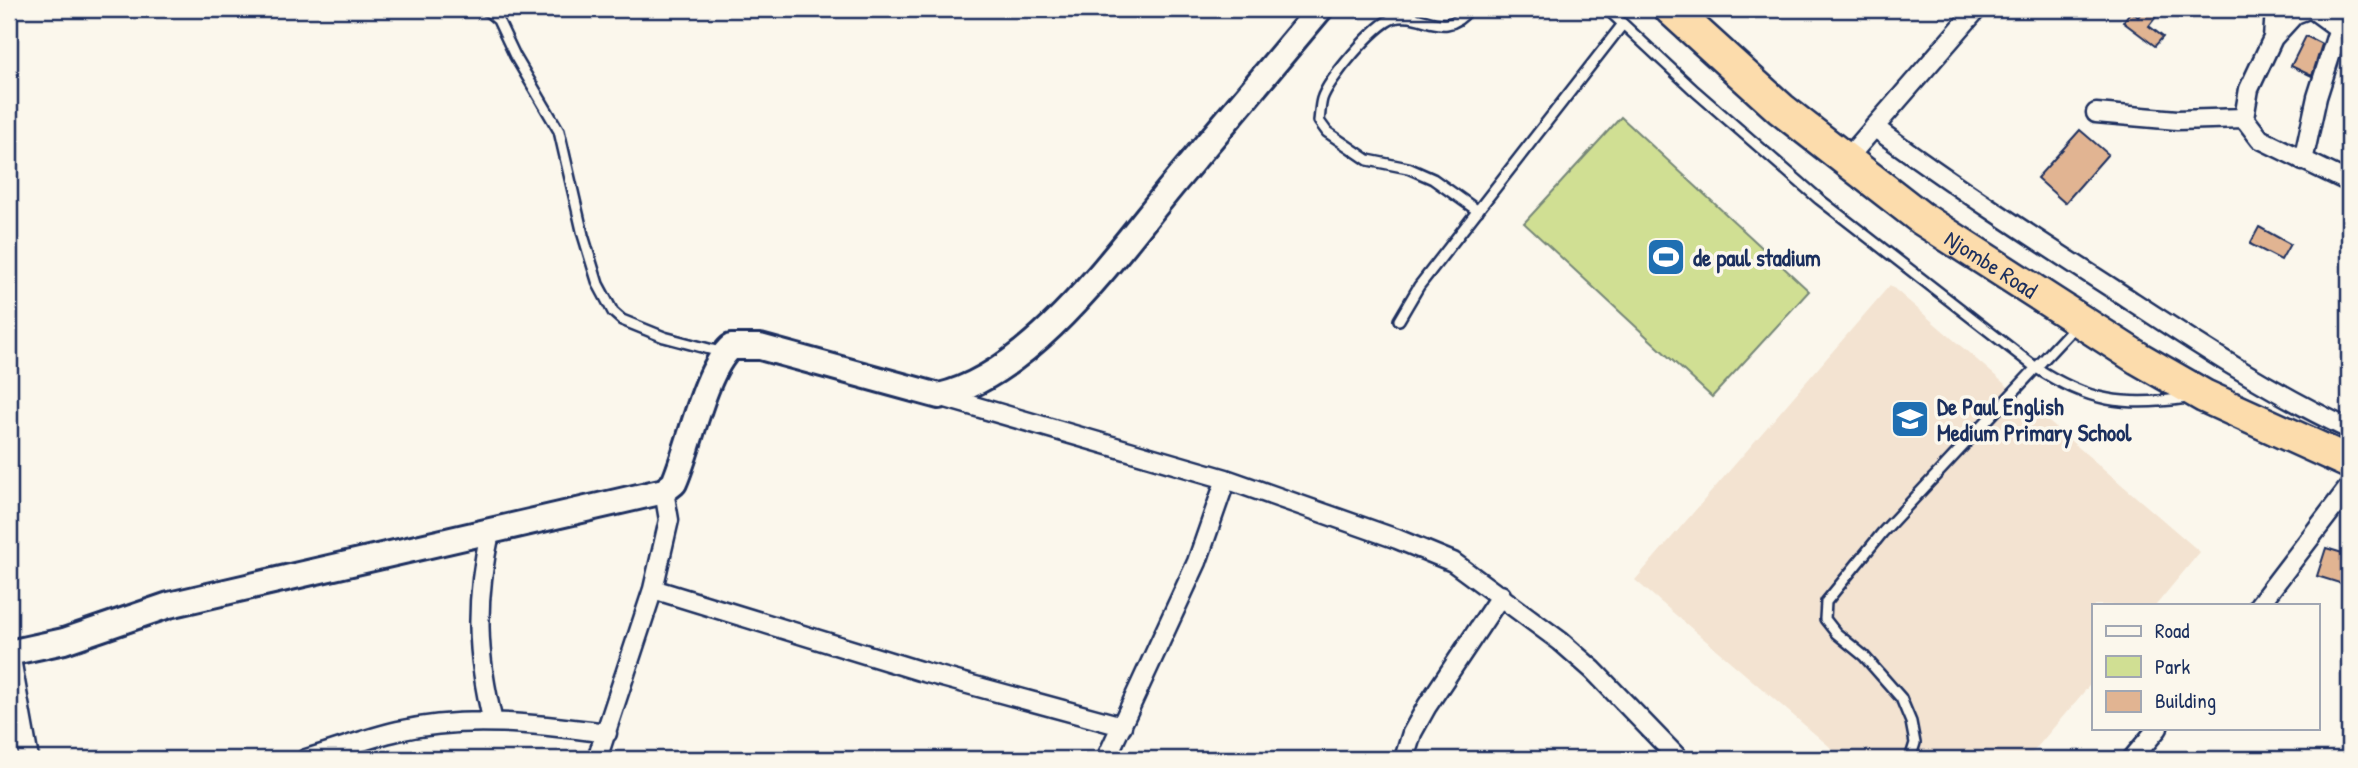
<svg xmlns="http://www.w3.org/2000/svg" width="2358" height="768" font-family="'Patrick Hand',sans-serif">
<rect width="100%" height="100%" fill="#fbf7ec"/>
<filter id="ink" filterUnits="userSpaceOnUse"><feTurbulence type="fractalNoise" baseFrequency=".0143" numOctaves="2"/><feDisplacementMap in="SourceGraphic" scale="14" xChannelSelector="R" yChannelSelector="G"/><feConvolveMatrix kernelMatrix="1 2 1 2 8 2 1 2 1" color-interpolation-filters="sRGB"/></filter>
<g filter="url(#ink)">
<path fill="#f3e3d1" d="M1890,285L2200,552L2156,605H2094V680L2027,759H1844L1635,580Z"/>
<path fill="#d0df93" stroke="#768778" stroke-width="2" d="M1621,117L1809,291L1712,397L1524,223Z"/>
<path fill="#e1b492" stroke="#1b2f5e" stroke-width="2" d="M2144,9H2162L2149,26L2163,37L2155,46L2123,22L2131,11L2138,17Z
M2306,36L2322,44L2312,76L2291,66Z
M2080,130L2108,154L2065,203L2037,178Z
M2259,227L2290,244L2281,260L2250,244Z
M2326,548L2349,555V586L2317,576Z"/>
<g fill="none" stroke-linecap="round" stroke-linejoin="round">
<g stroke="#1b2f5e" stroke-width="14">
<path id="lane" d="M485,9L498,20L515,56L559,131L583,235L598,284L613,312L622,320L664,337L724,353
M1469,9C1444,42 1423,10 1394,18C1375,24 1328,80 1322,99C1320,106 1320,114 1319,121L1327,132L1368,160L1408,168L1433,179L1478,211
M1607,9L1695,91L1819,199L2035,367C2088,402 2125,407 2187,398
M1399,320L1419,286L1623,24
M1910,759L1915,743L1911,722L1901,698L1864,656L1836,633L1825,619L1826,602L1882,533L2076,325"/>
</g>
<g stroke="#1b2f5e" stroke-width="23">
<path id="street" d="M2275,9L2273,38L2249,89L2244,118L2260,139L2349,182
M2312,9L2338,28
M2273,38L2295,14L2308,9
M2096,113L2177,120L2244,118
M1874,127C1954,186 2037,240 2121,294C2196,343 2268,391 2349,429
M1845,161L1977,9
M2303,161L2317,97L2345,9
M939,396L1226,479L1397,539L1453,562L1560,641L1593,670L1679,759
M490,532C475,601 476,653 493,722
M653,589L920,671L1122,726
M2259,605L2349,487
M10,653L29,759
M306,759C337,750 367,738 398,731C467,715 538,724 607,733
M597,759L653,589L669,520L664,491
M1106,759L1197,562L1226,479
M1404,759L1412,733L1427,706L1501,595
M2132,759L2158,728"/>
</g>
<g stroke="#1b2f5e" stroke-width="30">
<path id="secondary" d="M9,653L64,641L169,605L664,491L674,483C690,447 704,371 731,347H760L939,396C1033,374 1116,253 1176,181C1224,124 1272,66 1320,9"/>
</g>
<g stroke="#1b2f5e" stroke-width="37">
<g id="highway">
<path id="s1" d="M1671,9L1781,109L1921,218L2138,358L2204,396L2349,462"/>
</g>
</g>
<use href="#lane" stroke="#fbf7ec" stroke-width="9"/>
<use href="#street" stroke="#fbf7ec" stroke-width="18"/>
<use href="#secondary" stroke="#fbf7ec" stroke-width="24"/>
<use href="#highway" stroke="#fcdcac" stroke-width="32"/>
</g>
</g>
<defs>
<g id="stadium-square" transform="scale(2.0125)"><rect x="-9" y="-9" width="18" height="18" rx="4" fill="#1f6fb2" stroke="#fbf7ec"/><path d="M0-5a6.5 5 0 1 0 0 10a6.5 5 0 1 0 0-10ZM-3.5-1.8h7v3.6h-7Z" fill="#fff"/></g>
<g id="school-square" transform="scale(2.0125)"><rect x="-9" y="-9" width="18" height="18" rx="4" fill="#1f6fb2" stroke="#fbf7ec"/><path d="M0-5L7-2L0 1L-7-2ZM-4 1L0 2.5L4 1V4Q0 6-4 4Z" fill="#fff"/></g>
</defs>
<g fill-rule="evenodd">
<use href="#stadium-square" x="1666" y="257"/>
<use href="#school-square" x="1910" y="419"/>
</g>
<g text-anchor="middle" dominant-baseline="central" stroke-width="7" stroke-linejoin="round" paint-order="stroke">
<g font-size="23" font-weight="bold" fill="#1b2f5e" stroke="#fbf7ec" text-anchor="start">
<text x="1693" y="257">de paul stadium</text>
<text x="1937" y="406">De Paul English<tspan x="1937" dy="26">Medium Primary School</tspan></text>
</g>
<g font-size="23" fill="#1b2f5e" stroke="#fbf7ec">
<text stroke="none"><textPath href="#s1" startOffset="410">Njombe Road</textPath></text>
</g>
</g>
<rect width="2358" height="768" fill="none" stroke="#fbf7ec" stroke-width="35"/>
<rect x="18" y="18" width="2323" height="733" fill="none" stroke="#1b2f5e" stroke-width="2.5" filter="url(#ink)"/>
<rect x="2092" y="604" width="228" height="126" fill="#fbf7ec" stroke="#a1a7b3" stroke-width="2"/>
<rect x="2106" y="626" width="35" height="10" fill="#fbf7ec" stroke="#a1a7b3" stroke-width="2"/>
<text x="2155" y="638" font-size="21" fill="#1b2f5e">Road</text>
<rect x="2106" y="656" width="35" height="21" fill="#d0df93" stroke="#a1a7b3" stroke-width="2"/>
<text x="2155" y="674" font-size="21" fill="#1b2f5e">Park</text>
<rect x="2106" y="691" width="35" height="21" fill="#e1b492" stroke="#a1a7b3" stroke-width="2"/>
<text x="2155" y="708" font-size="21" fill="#1b2f5e">Building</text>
</svg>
